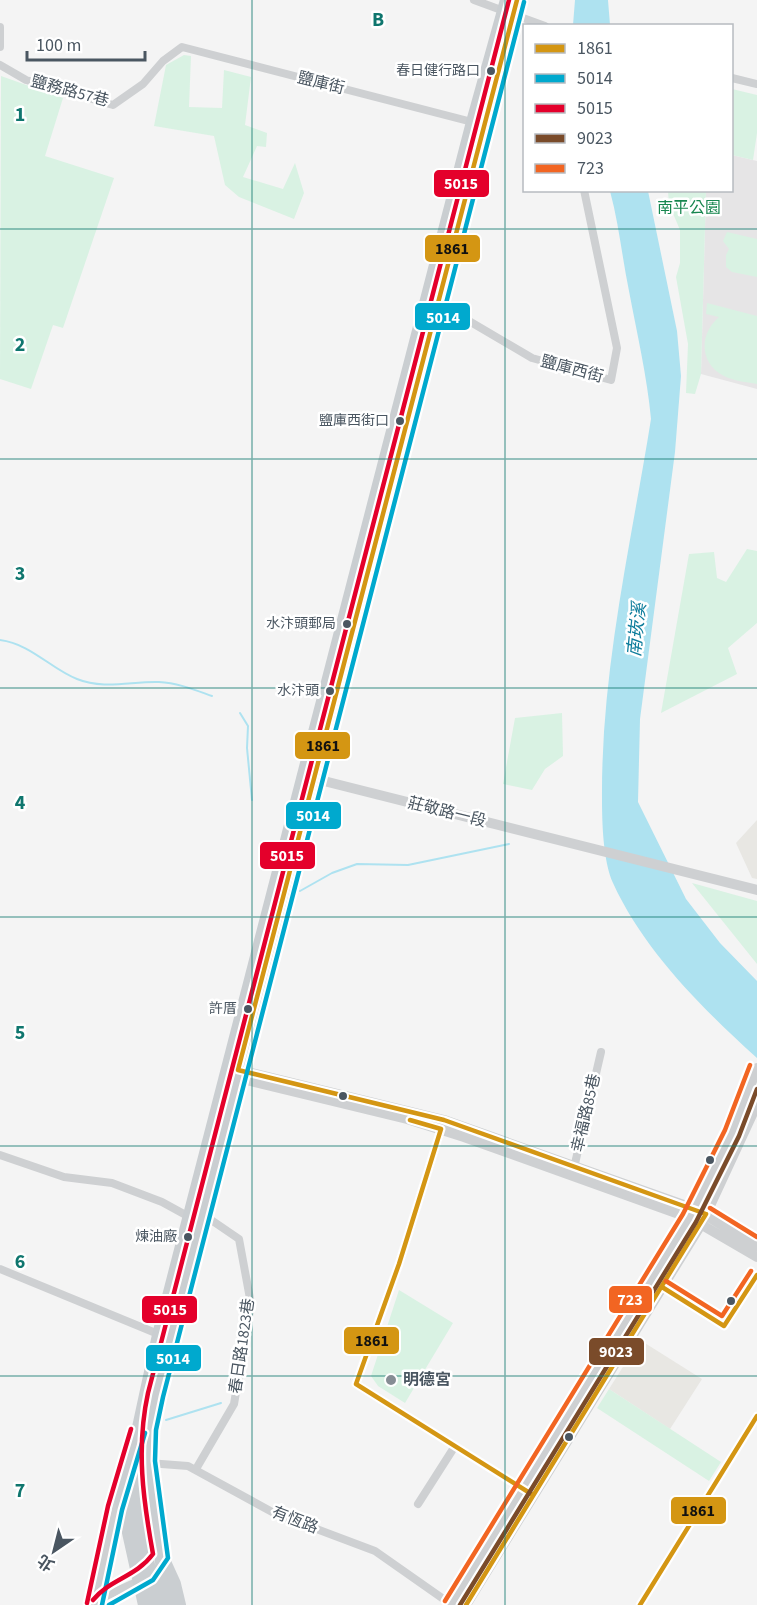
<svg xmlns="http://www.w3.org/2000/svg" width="757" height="1605" font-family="'Source Sans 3','Noto Sans TC',sans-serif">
<rect width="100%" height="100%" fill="#f4f4f4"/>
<path fill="#e8e7e3" d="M757,820V879L752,878L736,843Z
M640,1340L702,1379L670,1429L609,1389Z"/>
<path fill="#e6e5e6" d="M732,155L757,161V389L701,374L706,191L732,190Z"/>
<path fill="#d9f2e3" d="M184,55L191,56L189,107L222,108L224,70L251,77L245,125L267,133L266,147L257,146L243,177L283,189L295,163L304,193L294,219L239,197L225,185L214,136L154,126L166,65Z
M1,76L63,98L45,156L114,178L63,328L53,325L31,389L0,379Z
M732,89L757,95V133L753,160L732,155Z
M668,191H706L701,374L695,394L686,393L688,344L676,277L680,263V230L669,204Z
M727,232L757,239V277L732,272L726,267V255L729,249L723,241Z
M707,303L757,316V384C746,382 734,381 724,376C699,363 699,334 719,317L706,314Z
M747,549L757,551V623L728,648L737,674L661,713L689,554L714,552L717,578L726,582Z
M562,713L563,756L545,769L532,790L503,784L515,718Z
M692,883L757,901V964Z
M399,1290L453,1323L405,1403L378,1386L371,1376Z
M609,1389L721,1462L709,1481L597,1408Z"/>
<path fill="#aee2f0" d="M575,0H608L610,25H573Z
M610,191H648L677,331L681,376L675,452L640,719L638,802L686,899L720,943L757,981V1058C703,1009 644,951 613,883C603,861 602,822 602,798C601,670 631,544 651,419C647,376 637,334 629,291C622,257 619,224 610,191Z"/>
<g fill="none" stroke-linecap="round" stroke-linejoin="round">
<path stroke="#aee2f0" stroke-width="2" d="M0,640C31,644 51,669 77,679C104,690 132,681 159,682C178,683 195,690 212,696
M240,713L248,726L247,748L252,800
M300,891L332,873L357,864L408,865L509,844
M166,1420L221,1403"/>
<path stroke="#ced0d2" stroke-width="8" d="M474,0L545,26
M0,27V47
M0,65L26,80L113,105L143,84L163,61L182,47L476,123
M732,78L757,84
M435,301L532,358L611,380L617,348L584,190
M442,1126L399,1264L356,1384L533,1495
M0,1155L64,1177L112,1183L162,1202L193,1219
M573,1172L601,1052
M0,1269L163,1336
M148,1463L188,1466L274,1513L375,1551L452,1605
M196,1469L234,1404L251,1304L239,1239L198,1211
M418,1504L455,1446
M94,1605L119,1495
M99,1605L106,1596L141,1580
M640,1605L757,1416"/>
<path stroke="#ced0d2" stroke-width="10" d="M308,777L757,890
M231,1068L444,1120L695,1209L757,1246
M230,1076L407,1119L464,1137L690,1218L757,1257
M451,1605L690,1218L732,1133L757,1068
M466,1605L702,1223L757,1104"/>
<path stroke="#caced1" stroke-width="14" d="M136,1458V1504L156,1605
M164,1562L174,1584L179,1605
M145,1605L120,1492L138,1432L159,1335L473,122L507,0
M166,1605C162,1588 164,1571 161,1554C155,1511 147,1472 149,1428L199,1222L517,0"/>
<g stroke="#fff" stroke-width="9">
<path id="bus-1" d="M410,1120L441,1129L399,1264L356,1384L533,1495
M662,1287L724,1326L757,1275
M466,1605L706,1214L444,1120L238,1070L517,0
M640,1605L757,1416"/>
</g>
<g stroke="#fff" stroke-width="9">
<path id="bus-2" d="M102,1605L122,1510L145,1433
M109,1605L153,1580L168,1558L155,1461L156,1430L163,1397L524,2"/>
</g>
<g stroke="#fff" stroke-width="9">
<path id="bus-3" d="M93,1600C110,1579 136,1577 153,1554C143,1499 136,1448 148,1393L509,0
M87,1603L108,1506L131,1429"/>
</g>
<g stroke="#fff" stroke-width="9">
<path id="bus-4" d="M460,1605L696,1222L739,1136L757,1089"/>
</g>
<g stroke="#fff" stroke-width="9">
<path id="bus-5" d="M710,1208L757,1237
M666,1281L722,1316L751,1271
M445,1601L683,1214L725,1130L750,1065"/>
</g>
<use href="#bus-1" stroke="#d49613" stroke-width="4.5"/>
<use href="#bus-2" stroke="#00a9ce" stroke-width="4.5"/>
<use href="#bus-3" stroke="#e4002b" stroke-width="4.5"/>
<use href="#bus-4" stroke="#7a4b2a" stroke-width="4.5"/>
<use href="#bus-5" stroke="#f26522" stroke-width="4.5"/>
</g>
<path fill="none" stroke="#0f766e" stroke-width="1.5" stroke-opacity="0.55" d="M252,0V1605M505,0V1605M0,229H757M0,459H757M0,688H757M0,917H757M0,1146H757M0,1376H757"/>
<g fill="#4a5661" stroke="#fff" stroke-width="2">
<circle cx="491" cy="71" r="5"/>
<circle cx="400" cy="421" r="5"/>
<circle cx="347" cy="624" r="5"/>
<circle cx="330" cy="691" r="5"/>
<circle cx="248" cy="1009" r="5"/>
<circle cx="343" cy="1096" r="5"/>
<circle cx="710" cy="1160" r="5"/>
<circle cx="188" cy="1237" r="5"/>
<circle cx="731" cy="1301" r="5"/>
<circle cx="569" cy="1437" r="5"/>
</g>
<circle fill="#868d94" stroke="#fff" stroke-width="2" cx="391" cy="1380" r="6"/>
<g text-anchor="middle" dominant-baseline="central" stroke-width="5" stroke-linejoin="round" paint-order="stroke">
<g font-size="14" fill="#4a5661" stroke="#fff" text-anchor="end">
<text x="480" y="71">春日健行路口</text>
<text x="389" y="421">鹽庫西街口</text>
<text x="336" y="624">水汴頭郵局</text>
<text x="319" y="691">水汴頭</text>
<text x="237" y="1009">許厝</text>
<text x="177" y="1237">煉油廠</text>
</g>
<g font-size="16" fill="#4a5661" stroke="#fff">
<text transform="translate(321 83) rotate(14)">鹽庫街</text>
<text transform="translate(70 91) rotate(15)">鹽務路57巷</text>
<text transform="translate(572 369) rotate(15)">鹽庫西街</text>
<text transform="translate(447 812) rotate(14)">莊敬路一段</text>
<text transform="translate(586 1113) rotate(-77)">幸福路85巷</text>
<text transform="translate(242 1346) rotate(-82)">春日路1823巷</text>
<text transform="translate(295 1520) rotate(21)">有恆路</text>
</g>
<g font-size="16" fill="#17864f" stroke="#fff">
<text x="689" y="208">南平公園</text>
</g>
<g font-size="16" font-weight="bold" fill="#4a5661" stroke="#fff" text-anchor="start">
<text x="403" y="1380">明德宮</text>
</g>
<g font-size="18" font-style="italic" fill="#0c7c9b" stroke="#fff">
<text transform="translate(637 630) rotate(-84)">南崁溪</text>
</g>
</g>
<g font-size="20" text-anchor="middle" font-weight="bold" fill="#0f766e" stroke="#fff" stroke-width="5" stroke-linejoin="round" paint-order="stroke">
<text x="378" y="26">B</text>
<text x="20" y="121">1</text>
<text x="20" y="351">2</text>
<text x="20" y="580">3</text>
<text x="20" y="809">4</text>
<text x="20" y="1039">5</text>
<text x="20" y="1268">6</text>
<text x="20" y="1497">7</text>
</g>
<g stroke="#fff" stroke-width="2">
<rect x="433" y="169" width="57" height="29" rx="6" fill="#e4002b"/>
<rect x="424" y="234" width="57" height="29" rx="6" fill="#d49613"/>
<rect x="414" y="302" width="57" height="29" rx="6" fill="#00a9ce"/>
<rect x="294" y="731" width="57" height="29" rx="6" fill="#d49613"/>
<rect x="285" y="801" width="57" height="29" rx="6" fill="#00a9ce"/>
<rect x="259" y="841" width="57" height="29" rx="6" fill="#e4002b"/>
<rect x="608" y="1285" width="45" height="29" rx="6" fill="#f26522"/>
<rect x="141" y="1295" width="57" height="29" rx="6" fill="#e4002b"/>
<rect x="343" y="1326" width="57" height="29" rx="6" fill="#d49613"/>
<rect x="588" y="1337" width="57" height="29" rx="6" fill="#7a4b2a"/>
<rect x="145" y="1344" width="57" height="28" rx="6" fill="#00a9ce"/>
<rect x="670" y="1496" width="57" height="29" rx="6" fill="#d49613"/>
</g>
<g font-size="16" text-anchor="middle" font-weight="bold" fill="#fff">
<text x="461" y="189">5015</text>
<text x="443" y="323">5014</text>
<text x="313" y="821">5014</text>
<text x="287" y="861">5015</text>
<text x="630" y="1305">723</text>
<text x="170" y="1315">5015</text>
<text x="616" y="1357">9023</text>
<text x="173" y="1364">5014</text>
</g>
<g font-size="16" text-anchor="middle" font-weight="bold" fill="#111">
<text x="452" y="254">1861</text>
<text x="323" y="751">1861</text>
<text x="372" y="1346">1861</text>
<text x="698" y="1516">1861</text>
</g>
<rect x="523" y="24" width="210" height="168" fill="#ffffff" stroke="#b7bbc0" stroke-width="1.5"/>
<rect x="535" y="44" width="30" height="9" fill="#d49613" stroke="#b7bbc0" stroke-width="1.5"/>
<text x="577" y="54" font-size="18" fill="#4a5661">1861</text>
<rect x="535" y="74" width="30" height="9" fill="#00a9ce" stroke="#b7bbc0" stroke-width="1.5"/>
<text x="577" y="84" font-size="18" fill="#4a5661">5014</text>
<rect x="535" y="104" width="30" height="9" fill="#e4002b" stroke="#b7bbc0" stroke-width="1.5"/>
<text x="577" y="114" font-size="18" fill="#4a5661">5015</text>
<rect x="535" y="134" width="30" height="9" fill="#7a4b2a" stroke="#b7bbc0" stroke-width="1.5"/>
<text x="577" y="144" font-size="18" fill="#4a5661">9023</text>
<rect x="535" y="164" width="30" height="9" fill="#f26522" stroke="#b7bbc0" stroke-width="1.5"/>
<text x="577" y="174" font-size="18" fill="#4a5661">723</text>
<g transform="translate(54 1551) rotate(215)" stroke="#ffffff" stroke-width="4.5" paint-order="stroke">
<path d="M0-4.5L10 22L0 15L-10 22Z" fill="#4a5661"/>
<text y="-9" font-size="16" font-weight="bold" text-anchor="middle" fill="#4a5661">北</text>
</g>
<path d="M27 51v9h118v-9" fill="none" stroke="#4a5661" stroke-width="3"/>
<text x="36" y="51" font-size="18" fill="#4a5661" stroke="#ffffff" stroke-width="4.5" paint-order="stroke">100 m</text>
</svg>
